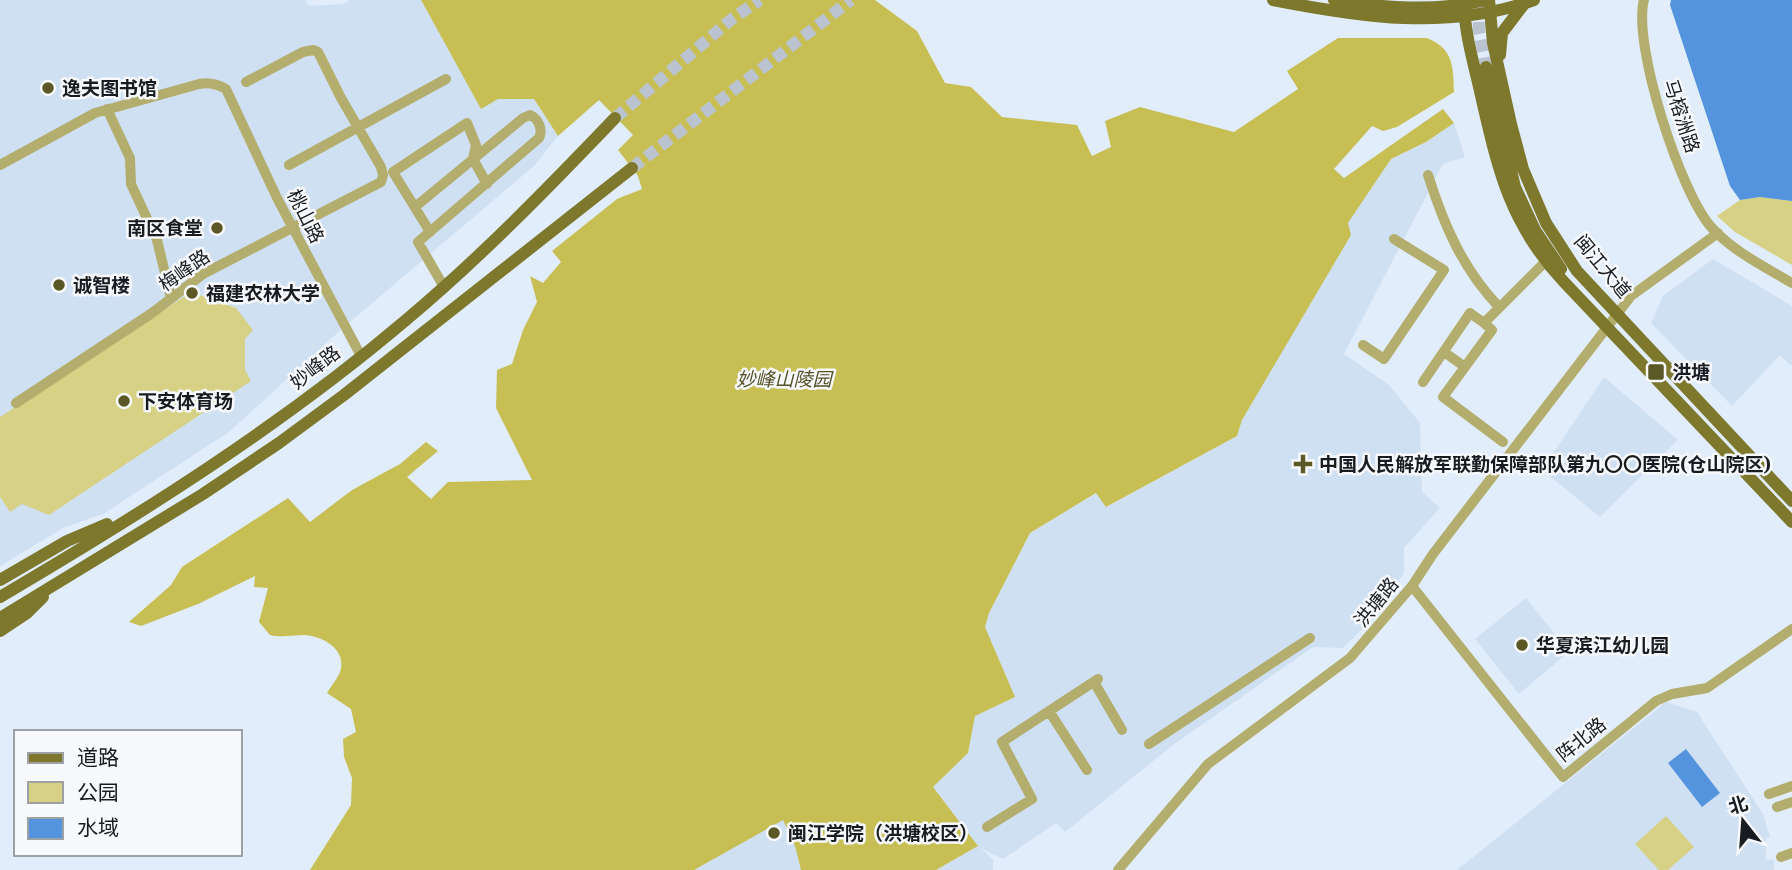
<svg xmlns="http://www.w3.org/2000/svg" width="1792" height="870" font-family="'Noto Serif','Noto Sans SC',serif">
<rect width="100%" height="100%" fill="#e2edfb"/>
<path fill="#d0e0f3" d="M0,0H305L309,6L343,4L350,0H421L481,108L498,99H534L558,136L534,166L345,326L229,432L103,514L63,528L0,566Z
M1454,123L1465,157L1443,164L1344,354L1389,385L1420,423L1422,492L1440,508L1404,548V573L1375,616L1343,648L1313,647L1173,745L1065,832L1056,823L1003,859L981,848L993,860V870H936L978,846L933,787L968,753L975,716L1015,697L985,627L989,613L1030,533L1097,493L1107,507L1237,436L1242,420L1348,223L1391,159L1426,142Z
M1713,259L1792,306V364L1790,365L1780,355L1732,406L1651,323L1663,296Z
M1604,377L1678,440L1600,517L1542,470Z
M1526,598L1569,652L1519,694L1475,639Z
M1666,702L1697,712L1763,814L1770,837L1766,838V859L1774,860V870H1457Z
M783,819L795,846L801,870H694Z"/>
<path fill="#d6d185" d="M1760,197L1792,201V265L1735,232L1717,216L1740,200Z
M191,292L236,308L253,330L245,339V370L251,381L49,515L22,504L10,512L0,497V417Z
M1666,816L1694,847L1668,870H1659L1635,844Z"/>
<path fill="#c7bf54" d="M421,0H875L917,31L945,83L971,87L1002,117L1077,125L1092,156L1111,147L1105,121L1140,107L1234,132L1298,89L1287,71L1338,38H1427C1454,49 1453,67 1454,92L1397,127L1383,131L1372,126L1334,169L1344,178L1443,109L1454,123L1426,142L1391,159L1348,223L1351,235L1242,420L1237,436L1106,507L1096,493L1030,533L989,613L985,627L1015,697L975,716L968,753L933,787L978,846L936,870H801L795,846L783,820L694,870H310L351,805L352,778L344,757L343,739L356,732L351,709L327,693C331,686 339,677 341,669C345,648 322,636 304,635C291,635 284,638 270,635L259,622L268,588L254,587L255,576L198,604L141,626L129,622L171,585L182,567L288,498L310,522L352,490L400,464L426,442L438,451L407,477L431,499L448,482L532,480L496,408L497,370L512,364L523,330L537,302L530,276L543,283L561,262L552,251L617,199L642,189L638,176L618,150L633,135L599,100L558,136L534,99H498L481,109Z"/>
<path fill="#5493dd" d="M1671,0H1792V201L1760,197L1740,200L1730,186L1670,5Z
M1686,749L1720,793L1702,807L1668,763Z"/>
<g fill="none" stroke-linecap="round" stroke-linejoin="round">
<path stroke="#bac3cf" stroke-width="12" stroke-dasharray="12 6" stroke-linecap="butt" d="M1478,4L1479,30L1486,67
M615,118L733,18L760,0
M632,168L851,0"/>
<path stroke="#b3ae6e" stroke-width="10" d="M1644,0C1632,44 1681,195 1712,228C1734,252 1765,267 1792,283
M107,109L130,158L131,184L157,240L171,298
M0,165L95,113L199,84C209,82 217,84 226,89L278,200L361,356
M289,165L446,79
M1428,175C1444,225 1462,268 1499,307
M415,207L523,118L530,115C539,119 543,130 539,138L418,242L444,287
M430,232L393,172L467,123L476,145L473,159L487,184
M1363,345L1384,359L1444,270L1394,239
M1444,352L1465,367
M1423,382L1470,313L1484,323
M16,403L152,313L203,274L381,182L383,175L381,167L341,98L318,52L313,50L303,52L246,82
M1503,442L1443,397L1492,330L1484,323L1545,262
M1412,586L1563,777L1656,701L1672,694L1707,688L1792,629
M1094,682L1122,730
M1049,711L1087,770
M1149,744L1310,638
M1769,794L1792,786
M1777,807L1792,802
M987,827L1032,799L1002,742L1098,679
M1781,857L1792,853
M1118,870L1208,764L1350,658L1412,586L1433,554L1631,296L1718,233"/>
<path stroke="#7d782c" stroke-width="12" d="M1273,0C1360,17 1448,31 1534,0
M1464,0C1464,34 1475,67 1482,100C1499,174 1511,225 1564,282L1792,522
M1489,0L1493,43L1511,124L1523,169L1546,223L1577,271L1792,501
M1500,55L1502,33L1524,4
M1486,67L1515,187L1535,230L1561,269
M0,580L67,541L107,524
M0,597C141,514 281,426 406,320C480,258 548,188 615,118
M0,618L203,494L279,443L344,395L632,168
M0,631L27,613L43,597"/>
<path stroke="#7d782c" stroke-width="12" d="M1334,0C1384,8 1436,12 1486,0"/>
</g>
<g fill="#5c5825" stroke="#f7f9fc" stroke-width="2.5">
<circle cx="48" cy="88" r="7"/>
<circle cx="217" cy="228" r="7"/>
<circle cx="59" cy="285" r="7"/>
<circle cx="192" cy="293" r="7"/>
<rect x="1647" y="363" width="18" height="18" rx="3.5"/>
<circle cx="124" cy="401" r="7"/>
<path d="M1299.5 453.5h7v7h7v7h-7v7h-7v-7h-7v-7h7z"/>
<circle cx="1522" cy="645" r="7"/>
<circle cx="774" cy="833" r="7"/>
</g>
<g text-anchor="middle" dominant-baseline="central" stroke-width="5" stroke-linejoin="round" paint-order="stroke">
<g font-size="19" font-weight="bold" fill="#181c20" stroke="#f7f9fc" text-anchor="start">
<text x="62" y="88">逸夫图书馆</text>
<text x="203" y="228" text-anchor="end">南区食堂</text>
<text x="73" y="285">诚智楼</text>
<text x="206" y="293">福建农林大学</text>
<text x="1672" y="372">洪塘</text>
<text x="138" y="401">下安体育场</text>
<text x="1319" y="464">中国人民解放军联勤保障部队第九〇〇医院(仓山院区)</text>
<text x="1536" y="645">华夏滨江幼儿园</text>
<text x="788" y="833">闽江学院（洪塘校区）</text>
</g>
<g font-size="19" fill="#181c20" stroke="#f7f9fc">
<text transform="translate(1682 116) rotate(72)">马榕洲路</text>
<text transform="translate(306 216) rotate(63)">桃山路</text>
<text transform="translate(1603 266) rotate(50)">闽江大道</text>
<text transform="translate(184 270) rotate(-35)">梅峰路</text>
<text transform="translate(315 367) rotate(-38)">妙峰路</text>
<text transform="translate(1376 602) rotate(-51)">洪塘路</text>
<text transform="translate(1581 739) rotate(-39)">阵北路</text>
</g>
<g font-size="19" font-style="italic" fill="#545125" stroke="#f7f9fc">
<text x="784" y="379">妙峰山陵园</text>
</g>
</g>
<rect x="14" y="730" width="228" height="126" fill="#f7f9fc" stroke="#9ea1a4" stroke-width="2"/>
<rect x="28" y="753" width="35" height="10" fill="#7d782c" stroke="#9ea1a4" stroke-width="2"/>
<text x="77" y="765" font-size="21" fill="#181c20">道路</text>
<rect x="28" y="782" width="35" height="21" fill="#d6d185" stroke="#9ea1a4" stroke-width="2"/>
<text x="77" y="800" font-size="21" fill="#181c20">公园</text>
<rect x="28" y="818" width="35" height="21" fill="#5493dd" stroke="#9ea1a4" stroke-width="2"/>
<text x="77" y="835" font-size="21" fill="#181c20">水域</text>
<g transform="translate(1743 821) rotate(343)" stroke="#f7f9fc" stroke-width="5" paint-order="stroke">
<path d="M0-5L12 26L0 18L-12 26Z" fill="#181c20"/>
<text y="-10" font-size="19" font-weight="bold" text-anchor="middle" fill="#181c20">北</text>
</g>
</svg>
